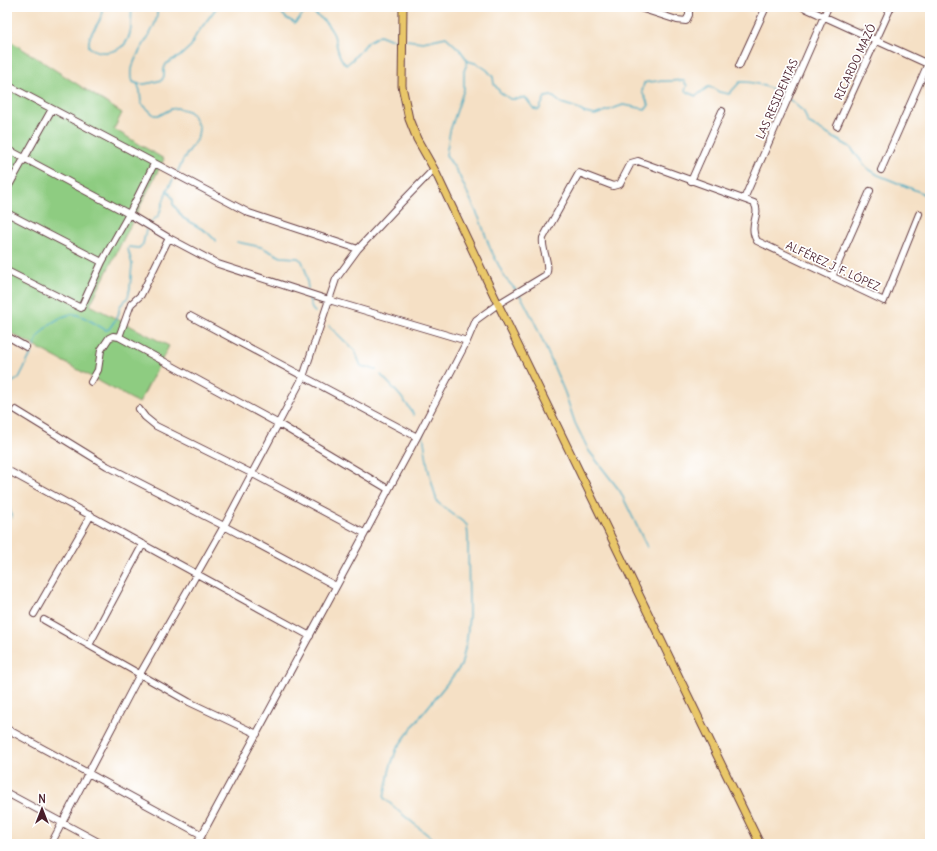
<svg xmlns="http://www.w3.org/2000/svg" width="937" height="851" font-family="Delius,sans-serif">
<rect width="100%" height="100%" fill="#fff"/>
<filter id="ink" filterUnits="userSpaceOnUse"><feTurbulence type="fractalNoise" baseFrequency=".025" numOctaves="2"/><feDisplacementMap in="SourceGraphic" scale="8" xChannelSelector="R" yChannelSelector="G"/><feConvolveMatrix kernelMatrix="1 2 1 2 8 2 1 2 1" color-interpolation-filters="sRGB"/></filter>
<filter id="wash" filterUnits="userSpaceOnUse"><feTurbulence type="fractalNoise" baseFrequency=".012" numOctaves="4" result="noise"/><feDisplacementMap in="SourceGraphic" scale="16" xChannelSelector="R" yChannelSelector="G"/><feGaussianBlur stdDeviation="0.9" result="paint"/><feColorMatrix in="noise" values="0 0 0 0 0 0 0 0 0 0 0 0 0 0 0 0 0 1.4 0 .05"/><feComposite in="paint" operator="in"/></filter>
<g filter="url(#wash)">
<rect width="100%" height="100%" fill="#f5e0c5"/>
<path fill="#8ecc81" stroke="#6c7656" d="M7,39L122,113L114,129L164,159L90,305L169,346L139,403L7,331Z"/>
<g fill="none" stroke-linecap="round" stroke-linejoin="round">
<path stroke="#40a8c0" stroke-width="1.5" d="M99,7L102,10C102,26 87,30 89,47C104,57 126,52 130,33C132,25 131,15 132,7
M157,7C161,34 124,57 133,82C142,87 152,82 162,80L164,76V69L166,64L172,60L179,57L191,46L196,35L217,7
M281,7L280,11L286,18L295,23L307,10C318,14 327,22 333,33C338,44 336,55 346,65L352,60L368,42L380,35L390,39L400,40
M406,40L423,42L446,37L460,50L468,61L478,64L487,70L493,77L494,84L500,92L510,99H518L525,97L534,109L539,110L545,97L552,96L561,103L574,107L585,113L595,115L623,105L646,109L649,105L642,92L644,83C652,80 658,82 667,81C674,81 677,80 684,81L687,86L685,90L691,94L696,96L708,87L713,88L719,92L729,94L740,82C757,81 772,88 786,97
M468,61L464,71V89L450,131L446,155L458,173L480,220L490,248L505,278L516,290
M138,85L140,91L141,103L154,115H160L171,109L177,108L188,111L193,115L199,128L198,137L183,160L177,173
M789,99L804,112L808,123L850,147L867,168L878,175L920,192L930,198
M167,190L173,199V204L183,218L207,232L216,241
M150,223L159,215L167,190L173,180
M237,242L261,247L281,257L298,258L302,261L306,272L308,289
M518,293L523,300L535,323L565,393L575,423L589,451L620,491L647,547
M309,298L312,309L315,312
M329,326L355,351L361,366L376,370
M34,347C36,342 37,337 41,333C48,324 67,311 78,315C88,318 96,325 106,330L109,329L118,316L120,306L128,297L130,288L132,264L128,249L129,247L139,248L143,244L146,230
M381,375C394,388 405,400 414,415
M7,386L19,378L31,354
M423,434L428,468L437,502L467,525L468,538L469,615L467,639L461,666L420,717L397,748L390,768L384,798L402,814L439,844
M7,498L12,518"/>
</g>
</g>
<g filter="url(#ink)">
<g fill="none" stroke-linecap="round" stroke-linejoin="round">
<g stroke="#643c42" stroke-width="8">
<path id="minor" d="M803,7L930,65
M640,8L677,20L686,21L689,15V7
M739,66L766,7
M7,85L249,213L358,249
M837,126L891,7
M7,149L129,214L169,238L218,264L329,300L467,341
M881,170L930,59
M691,181L722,111
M7,189L52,109
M744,199L828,7
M7,213L102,262
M7,271L81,308L102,262L129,214L154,164
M832,277L870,191
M190,316L417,437
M7,336L26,347
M119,337L131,304L141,295L169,238
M91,382L98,370L101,350L109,338L113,336L119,337L279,424L388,489
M139,409L145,417L156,426L251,473L364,533
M16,410L107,466L224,526L336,586
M7,470L310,636
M34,614L91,515
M44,620L189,702L257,734
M89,645L143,544
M7,729L202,835
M7,793L102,844
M51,844L140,674L224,526L303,377L336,279L358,249L401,203L434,169
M197,844L417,437L467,341L476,320L498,304L546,275C551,264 541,250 543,238L579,173L613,186L620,184L631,163L638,161L754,203C762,215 747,224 757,241L884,301L919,214"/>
</g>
<g stroke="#643c42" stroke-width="9">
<path id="major" d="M403,7L402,86L409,119L417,139L434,169L498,304L760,844"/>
</g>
<use href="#minor" stroke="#fff" stroke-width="6"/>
<use href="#major" stroke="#e9c769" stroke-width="7"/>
</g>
</g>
<g text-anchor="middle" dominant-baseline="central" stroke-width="3.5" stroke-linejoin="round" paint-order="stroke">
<g font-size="11" fill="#4a1f2b" stroke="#fff">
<text transform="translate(855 62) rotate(-65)">RICARDO MAZÓ</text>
<text transform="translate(777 99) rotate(-66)">LAS RESIDENTAS</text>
<text transform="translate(833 266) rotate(25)">ALFÉREZ J. F. LÓPEZ</text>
</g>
</g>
<rect width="937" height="851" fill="none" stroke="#fff" stroke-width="24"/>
<g transform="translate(42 809)" stroke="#ffffff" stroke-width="3" paint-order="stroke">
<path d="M0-3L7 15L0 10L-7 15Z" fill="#4a1f2b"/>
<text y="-6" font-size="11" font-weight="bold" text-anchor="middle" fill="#4a1f2b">N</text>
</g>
</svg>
